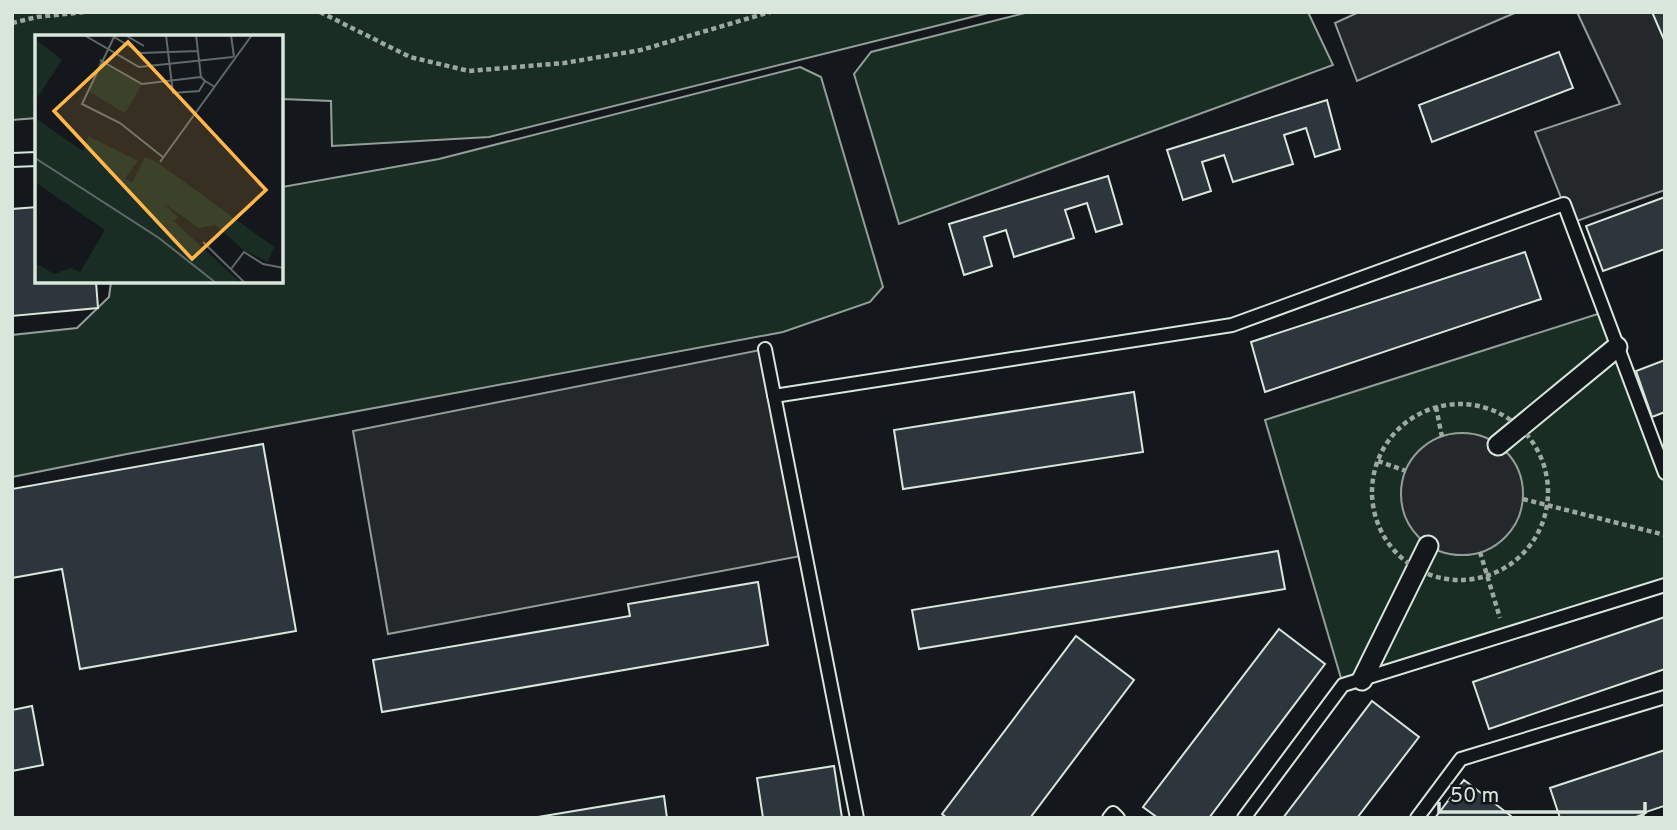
<svg xmlns="http://www.w3.org/2000/svg" width="1677" height="830" font-family="Overpass,sans-serif">
<rect width="100%" height="100%" fill="#14181c"/>
<path fill="#1a2d24" stroke="#939e99" stroke-width="2" d="M12,12H992L489,137L332,146L331,101L282,99V37H37V118L12,120Z
M1029,12H1308L1333,65L899,224L854,74L871,52Z
M800,67L821,77L883,287L870,302L783,332L127,454L12,477V335L77,328L109,297L111,282H282V187L439,159Z
M1604,312L1665,473V585L1343,685L1265,420Z"/>
<path fill="#24282b" stroke="#939e99" stroke-width="2" d="M1359,12H1517L1357,81L1335,23Z
M1577,12H1665V190L1571,223L1535,132L1620,104Z
M765,349L806,555L388,634L353,431Z
M1401 494a61 61 0 1 1 122 0a61 61 0 1 1-122 0Z"/>
<path fill="#2c363c" stroke="#d8e6dc" stroke-width="2" d="M1652,12H1665V42Z
M1559,52L1573,88L1432,142L1419,105Z
M1327,100L1340,149L1315,157L1306,128L1284,135L1293,164L1233,182L1224,155L1202,162L1211,191L1183,200L1167,150Z
M1108,176L1122,224L1096,232L1087,203L1065,210L1074,238L1014,257L1006,230L984,237L992,266L964,275L949,224Z
M1665,197V249L1603,271L1586,226Z
M37,207V282H96L98,308L12,316V209Z
M1525,252L1541,299L1265,392L1251,342Z
M1665,360V412L1652,417L1636,371Z
M1134,392L1143,452L903,489L894,430Z
M263,444L296,631L80,669L62,569L12,578V489Z
M1278,551L1285,589L919,649L912,610Z
M758,582L768,645L382,712L373,660L630,616L628,604Z
M1665,617V669L1489,729L1473,682Z
M1279,629L1325,664L1209,818H1158L1143,807Z
M1076,636L1134,680L1030,818H947L942,814Z
M1372,701L1419,737L1357,818H1283Z
M32,706L43,765L12,771V710Z
M1665,750V807L1633,818H1560L1550,788Z
M834,766L842,818H763L757,778Z
M1464,780L1511,816L1509,818H1435Z
M664,796L667,818H532Z"/>
<g fill="none" stroke-linecap="round" stroke-linejoin="round">
<g stroke="#d8e6dc" stroke-width="16">
<path id="service" d="M12,160L37,159
M765,349L857,818
M774,396L1232,325L1564,204L1665,473
M1109,818L1113,813L1118,818
M1244,818L1343,685L1665,585
M1417,818L1461,759L1665,697
M1650,818L1665,813"/>
</g>
<g stroke="#d8e6dc" stroke-width="23">
<path id="pedestrian" d="M1498,445L1617,347
M1362,680L1428,546"/>
</g>
<path stroke="#9da8a2" stroke-width="4.5" stroke-dasharray="5 3.5" stroke-linecap="butt" d="M320,12L410,57L469,71L564,63L641,50L770,12
M12,23L37,17L84,12
M1372 492a88 88 0 1 1 176 0a88 88 0 1 1-176 0Z
M1436,407L1442,437
M1378,461L1406,471
M1523,499L1665,535
M1480,552L1500,618"/>
<use href="#service" stroke="#14181c" stroke-width="12"/>
<use href="#pedestrian" stroke="#14181c" stroke-width="19"/>
</g>
<g transform="translate(35 35)">
<rect width="248" height="248" fill="#14181c"/>
<path d="M0,4L27,25L0,66ZM65,25L107,49L90,78L53,56ZM0,83L48,116L53,101L103,126L90,143L67,128L97,148L110,122L122,127L239,212L233,227L209,215L180,190L164,193L127,167L143,182L139,186L144,191L206,248H0V228L19,239L36,233L45,237L70,195L0,147Z" fill="#1a2d24"/>
<path fill="none" stroke="#626a69" stroke-width="2" d="M49,0L104,32L198,22M80,0L47,69L85,88L129,123M90,0L109,11M131,0L138,58L164,56L170,46L180,52M161,0L166,42L170,46M196,0L199,22M79,2L106,18L163,16M65,25L107,49L166,42M0,123L124,203L181,248M125,127L217,0M168,207L210,248M196,234L209,217L228,229L249,233"/>
<path fill="#ffb74d" fill-opacity="0.15" stroke="#ffb74d" stroke-width="3.5" d="M93,7L231,155L157,224L19,76Z"/>
<rect width="248" height="248" fill="none" stroke="#d8e6dc" stroke-width="3.5"/>
</g>
<rect width="1677" height="830" fill="none" stroke="#d8e6dc" stroke-width="28"/>
<path d="M1439 802v10h206v-10" fill="none" stroke="#d8e6dc" stroke-width="3.5"/>
<text x="1450" y="802" font-size="21" fill="#d8e6dc" stroke="#14181c" stroke-width="5" paint-order="stroke">50 m</text>
</svg>
